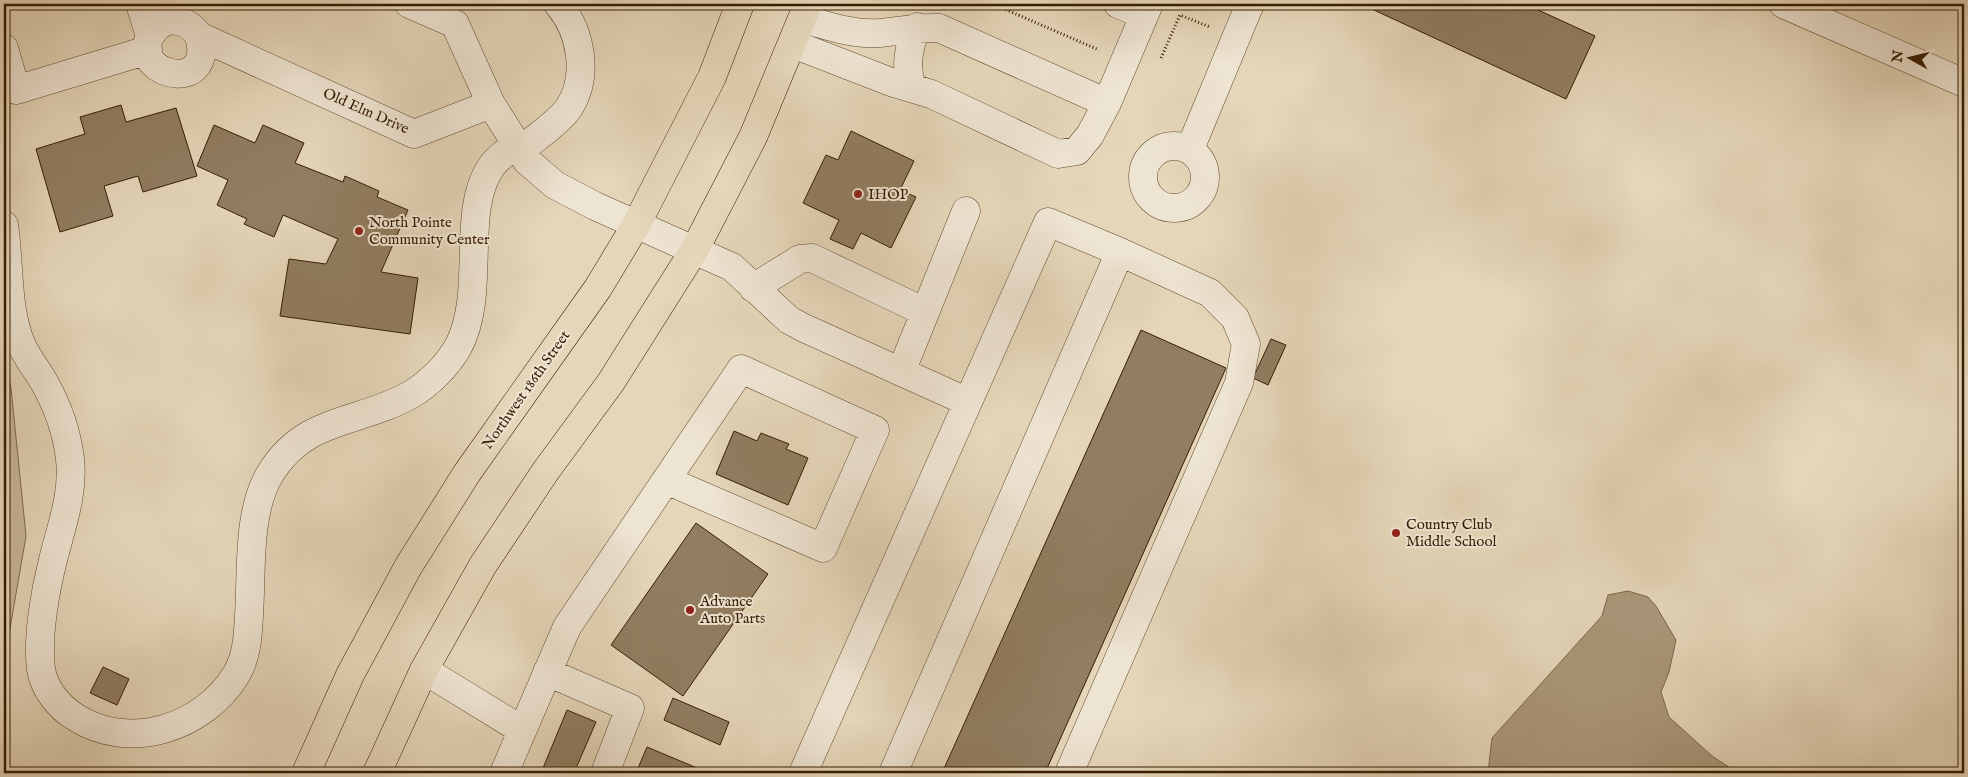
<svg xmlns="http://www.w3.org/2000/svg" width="1968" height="777" font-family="'IM FELL English',serif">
<rect width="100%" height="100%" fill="#e5d6b9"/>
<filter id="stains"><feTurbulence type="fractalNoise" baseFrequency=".004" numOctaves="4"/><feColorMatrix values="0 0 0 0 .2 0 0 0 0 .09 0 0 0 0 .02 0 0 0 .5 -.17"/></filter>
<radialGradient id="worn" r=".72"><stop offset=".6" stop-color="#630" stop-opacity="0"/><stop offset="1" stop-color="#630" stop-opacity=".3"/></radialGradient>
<path fill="#c7b69a" stroke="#7f694e" d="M4,355L11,388L26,536L4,663Z"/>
<path fill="#aa977a" stroke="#7c664a" d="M1628,591L1648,597L1656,606L1676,640L1669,672L1661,692L1669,717L1712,756L1738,773H1488L1492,738L1602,616L1608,595Z"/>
<path fill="#917d61" stroke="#371c01" d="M1361,4H1525L1595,36L1566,99Z
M121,105L126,122L176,108L197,176L143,192L138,176L104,186L113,216L60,232L36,149L85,134L80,117Z
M214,125L255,143L263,125L304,143L295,163L343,182L345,176L379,191L377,197L408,210L381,272L418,278L410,334L280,316L289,259L326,264L338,239L283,215L274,237L244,224L247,219L217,205L228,180L197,166Z
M851,131L914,161L900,190L916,197L891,248L861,233L853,249L830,239L839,220L803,203L826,155L838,160Z
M1141,330L1226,368L1045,773H942Z
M1271,339L1286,345L1268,385L1253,378Z
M734,431L757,441L761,433L789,444L786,449L808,458L788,505L716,474Z
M696,523L768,574L683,696L611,645Z
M103,667L129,679L117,705L90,693Z
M673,698L729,722L720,745L664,720Z
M567,710L596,722L574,773H541Z
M647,747L709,773H636Z"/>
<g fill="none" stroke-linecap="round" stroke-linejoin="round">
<g stroke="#624a2f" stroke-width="29">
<path id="minor" d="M140,4L150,36
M409,4L455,24L491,104
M1118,4L1144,15
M1783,4L1964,83
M199,36C217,101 115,71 157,27C170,14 190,22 199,36L414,134L491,104L527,161L555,185L595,206L732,267L789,320L804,328L968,402
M793,44L891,82L931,94L1058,154L1077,151L1090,135L1107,103L939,28C919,27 900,31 880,33C854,35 828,26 803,19
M4,48L16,90L148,50
M912,88C905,66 908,49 917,27
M1107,103L1149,4
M1143 177a31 31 0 1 1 62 0a31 31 0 1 1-62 0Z
M1190,149L1250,4
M521,150C535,138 558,123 568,109C590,77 581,31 558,4
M4,225C10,264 6,310 22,346C28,359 37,370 44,382C57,405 67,433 70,459C74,494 61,527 53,560C45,591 37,637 41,669C44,689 59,707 75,717C130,752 203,728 236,675C247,657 248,635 249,615C252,571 247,512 270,474C305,416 359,424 410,395C428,385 448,365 458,347C487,294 460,212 491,167C497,158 508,151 516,144
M753,288L800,259L812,258L925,312
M901,372L966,211
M424,670L522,730
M547,672L630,708L605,773
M504,773L567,627L741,369L875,430L823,548L666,480
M803,773L1048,222L1120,252L1210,293L1235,318L1246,344L1239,383L1069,773
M893,773L1120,252"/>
</g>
<g stroke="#371c01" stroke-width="29">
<path id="major" d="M306,773L350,675L408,567L467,473L598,288L636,225L712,77L740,4
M377,773L424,670L483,565L545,472L611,382L695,249L753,137L808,4"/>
</g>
<path stroke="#371c01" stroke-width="3" stroke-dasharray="1 2.5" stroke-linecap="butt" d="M993,4L1099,50
M1161,58L1180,15L1210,27"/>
<use href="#minor" stroke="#eee4d2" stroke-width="28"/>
<use href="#major" stroke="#e5d6b9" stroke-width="28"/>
</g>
<g fill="#8f2418" stroke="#eee4d2" stroke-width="2">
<circle cx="858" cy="194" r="5"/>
<circle cx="359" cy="231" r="5"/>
<circle cx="1396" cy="533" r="5"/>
<circle cx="690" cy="610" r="5"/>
</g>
<g text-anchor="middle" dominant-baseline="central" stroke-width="4" stroke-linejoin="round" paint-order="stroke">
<g font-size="15" fill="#371c01" stroke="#eee4d2">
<text transform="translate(366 111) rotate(24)">Old Elm Drive</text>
<text transform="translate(526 390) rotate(-55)">Northwest 186th Street</text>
</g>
<g font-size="15" fill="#371c01" stroke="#eee4d2" text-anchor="start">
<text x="868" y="194">IHOP</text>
<text x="369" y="222">North Pointe<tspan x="369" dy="17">Community Center</tspan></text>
<text x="1406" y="524">Country Club<tspan x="1406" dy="17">Middle School</tspan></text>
<text x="700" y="601">Advance<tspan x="700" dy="17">Auto Parts</tspan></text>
</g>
</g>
<rect width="1968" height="777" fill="none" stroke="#e5d6b9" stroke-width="20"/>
<rect x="5" y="5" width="1958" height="767" fill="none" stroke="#371c01" stroke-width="2.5"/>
<rect x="10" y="10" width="1948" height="757" fill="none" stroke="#371c01"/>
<g transform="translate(1910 58) rotate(278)" stroke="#eee4d2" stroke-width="4" paint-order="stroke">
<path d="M0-4L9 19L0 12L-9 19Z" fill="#371c01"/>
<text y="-8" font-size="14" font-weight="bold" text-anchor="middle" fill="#371c01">N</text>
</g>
<rect width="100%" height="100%" filter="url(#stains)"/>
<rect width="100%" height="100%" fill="url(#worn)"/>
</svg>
